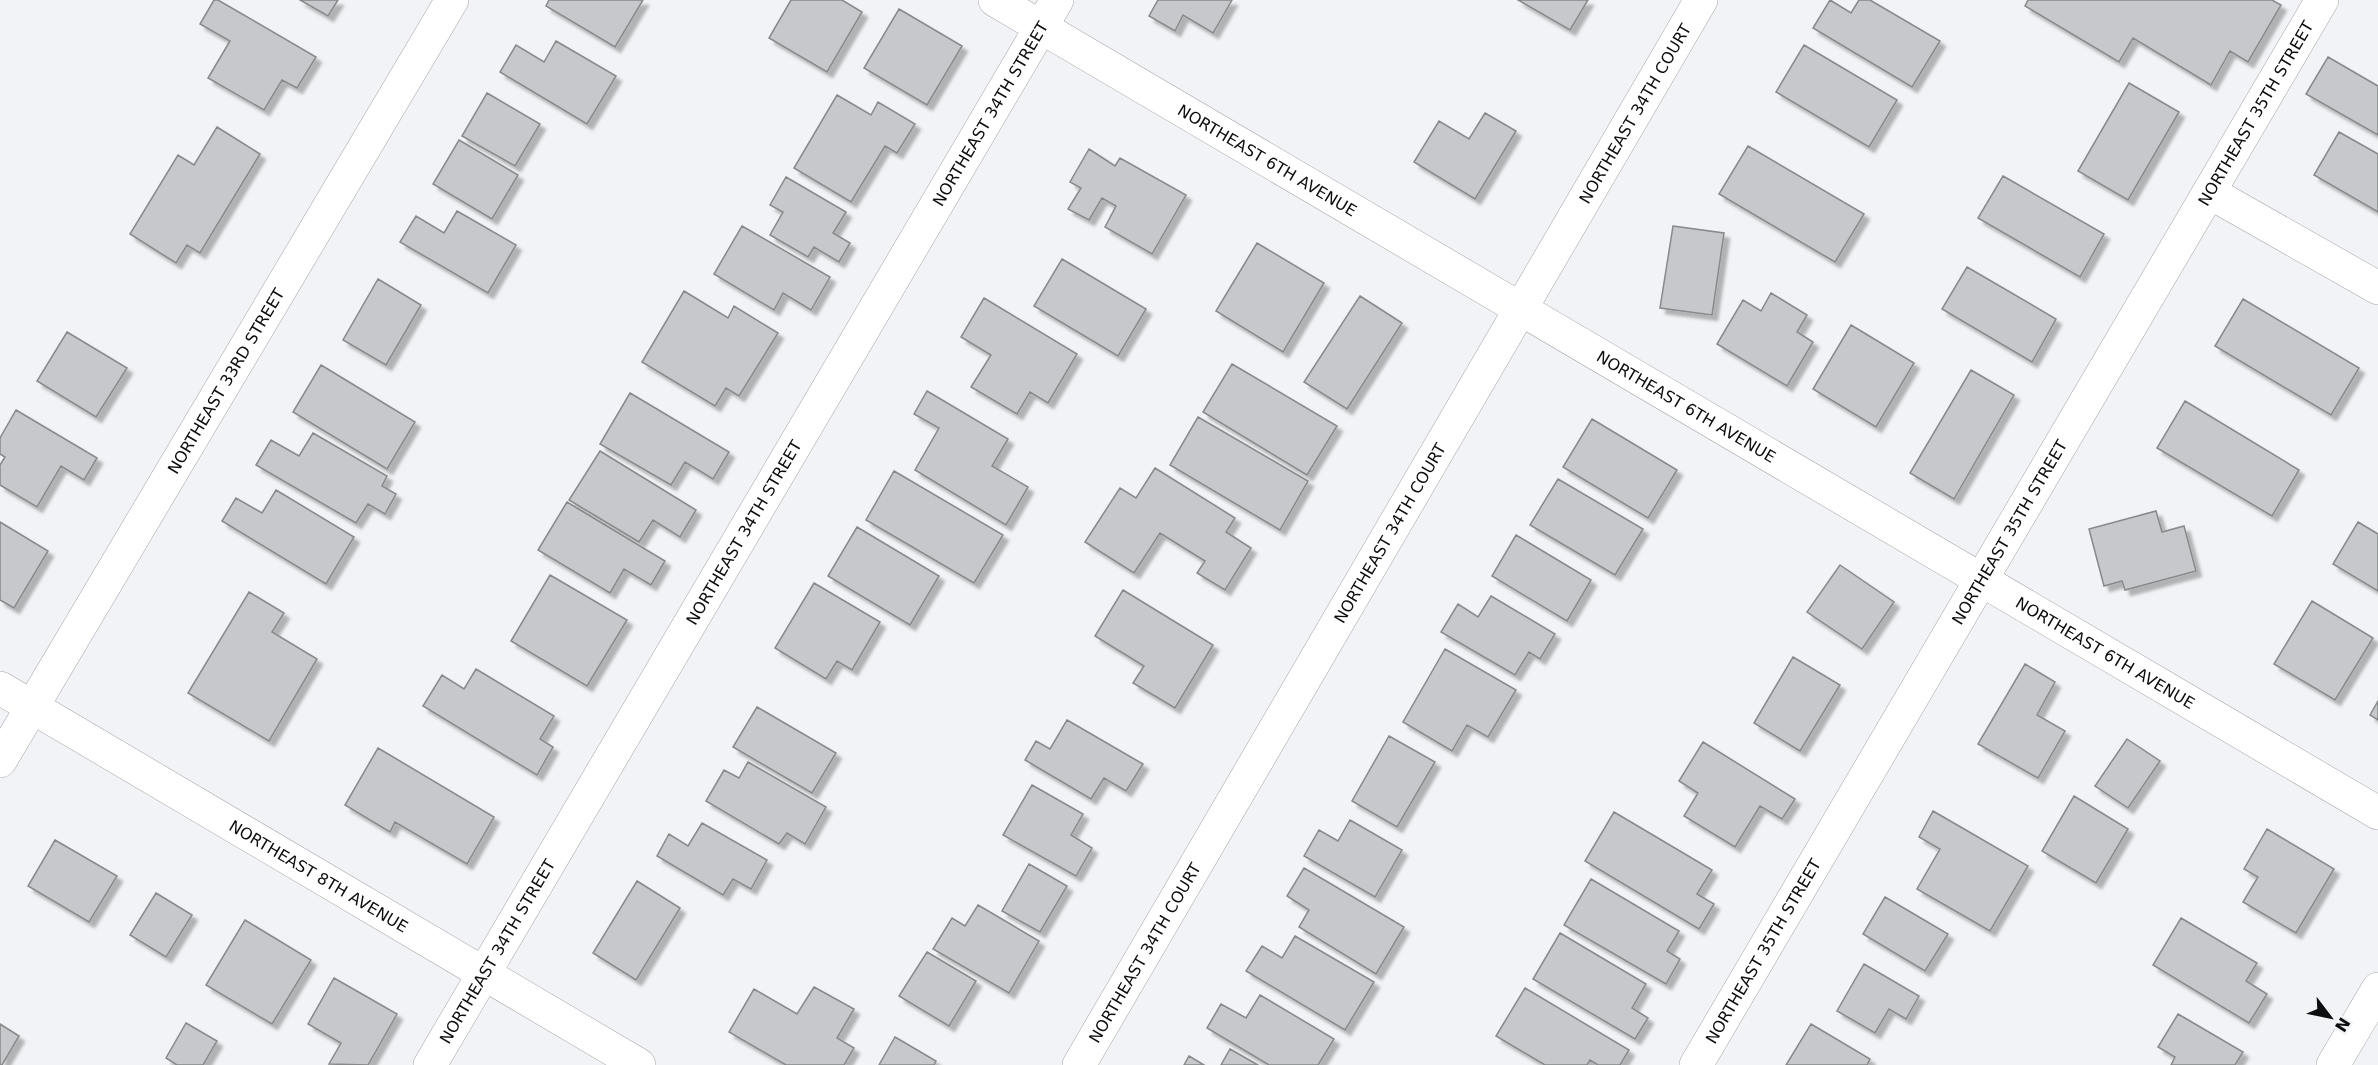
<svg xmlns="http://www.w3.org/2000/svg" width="2378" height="1065" font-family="'DejaVu Sans',sans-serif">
<defs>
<filter id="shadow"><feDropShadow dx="5.5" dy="5.5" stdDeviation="1.5" flood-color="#0004"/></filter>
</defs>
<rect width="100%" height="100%" fill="#f2f3f6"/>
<path fill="#c7c8cb" stroke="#87898b" stroke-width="1.5" filter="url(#shadow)" d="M214,0H218L316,57L297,88L282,80L264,110L208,78L230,41L200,24Z
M300,0H338L328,16Z
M549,0H643L615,47L546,6Z
M791,0H842L862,12L827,72L769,38Z
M1158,0H1232L1213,33L1183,15L1175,31L1149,16Z
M1518,0H1588L1570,30Z
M1830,0L1851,13L1859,0H1870L1940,41L1912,87L1813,28Z
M2028,0H2272L2281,5L2248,62L2230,51L2211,85L2133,38L2119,62L2025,6Z
M899,9L962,46L927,105L864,68Z
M556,41L616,76L587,124L500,72L516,45L544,62Z
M1804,45L1897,100L1869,147L1776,92Z
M2328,57L2378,86V135L2306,94Z
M2129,83L2179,112L2128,200L2078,171Z
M487,93L540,124L515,166L462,136Z
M837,95L871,115L878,102L915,124L897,153L885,146L851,202L794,168Z
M1485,113L1516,131L1475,199L1414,162L1439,121L1469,139Z
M217,127L260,154L200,253L187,245L176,263L130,234L178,155L194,165Z
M2339,132L2378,154V212L2314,175Z
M459,140L518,175L492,219L433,184Z
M1748,146L1864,214L1835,262L1719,194Z
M1089,149L1115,166L1120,158L1186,195L1152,254L1105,227L1116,206L1102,198L1089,220L1068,209L1081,188L1070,182Z
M2003,176L2104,234L2080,277L1978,218Z
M786,177L846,212L833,233L850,243L839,262L814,247L808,257L770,235L783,212L770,205Z
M457,211L516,245L488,293L400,242L416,216L444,233Z
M742,226L830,277L811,310L783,293L774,310L714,274Z
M1673,226L1724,233L1712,315L1660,308Z
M1257,243L1324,283L1283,352L1216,311Z
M1062,259L1146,309L1118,356L1034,306Z
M1967,267L2056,319L2032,362L1942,309Z
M378,279L421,305L386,365L343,340Z
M684,291L728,318L734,306L778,333L739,396L726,388L715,406L642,362Z
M1771,293L1807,315L1797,332L1813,342L1787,386L1717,344L1743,300L1761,311Z
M1360,296L1402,323L1347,409L1304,382Z
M984,298L1077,354L1048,403L1030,392L1017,414L971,387L991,355L961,337Z
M2243,299L2359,368L2331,415L2215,346Z
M1851,325L1914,363L1876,427L1813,389Z
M67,332L127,368L96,417L37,381Z
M1232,364L1337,426L1307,475L1203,412Z
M321,365L415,422L387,469L293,412Z
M1971,370L2014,395L1954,499L1910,473Z
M927,391L1008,439L992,466L1028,487L1006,525L915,470L939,428L914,414Z
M630,393L729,452L713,479L685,462L671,485L600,444Z
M2185,401L2299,470L2272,516L2157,448Z
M16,410L97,458L84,480L61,466L37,507L0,485V465L5,457L0,454V438Z
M1198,417L1308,481L1280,530L1170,465Z
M1592,419L1677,470L1648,518L1563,467Z
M313,433L387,476L382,486L396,494L385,514L368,504L356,523L256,465L271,440L299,456Z
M600,451L696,510L680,537L653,520L639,542L569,500Z
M1155,468L1235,518L1226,532L1251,548L1225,590L1197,573L1205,561L1160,533L1134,573L1085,542L1120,488L1136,498Z
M894,471L1003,535L974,583L866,520Z
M1558,479L1643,529L1615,575L1530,525Z
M276,490L354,537L326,584L222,521L236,498L262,513Z
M567,502L665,561L651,585L624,569L610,593L538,550Z
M2156,511L2162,532L2184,526L2196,571L2125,590L2122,581L2104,586L2089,529Z
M0,522L48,551L14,608L0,600Z
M2358,522L2378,534V591L2333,564Z
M857,527L939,576L910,625L828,576Z
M1516,535L1591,580L1567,621L1492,576Z
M1840,565L1894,602L1862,649L1807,612Z
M550,575L627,620L587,686L511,641Z
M814,583L880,622L852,670L837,661L826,679L775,648Z
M1123,590L1213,645L1175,708L1133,683L1144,666L1095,636Z
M249,592L284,613L272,632L317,659L269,741L188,693Z
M1491,596L1555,634L1540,659L1529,652L1515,675L1441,632L1458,604L1478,617Z
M2312,601L2373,638L2335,700L2274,664Z
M1445,649L1516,690L1488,737L1467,725L1452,751L1403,722Z
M1793,657L1840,685L1800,751L1754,723Z
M2025,664L2055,682L2037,715L2065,731L2038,778L1978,744Z
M476,669L554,716L540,739L553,747L537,775L423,706L442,675L464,689Z
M2378,701V720L2370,715Z
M757,707L836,753L812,793L733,747Z
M1067,720L1143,764L1126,791L1104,778L1091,799L1025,760L1036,741L1050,749Z
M1389,736L1435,762L1397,827L1352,801Z
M2127,739L2160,761L2128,808L2095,786Z
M1703,742L1795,799L1782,819L1760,806L1735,847L1684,816L1698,793L1679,781Z
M378,748L494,817L467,864L395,822L390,832L345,805Z
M748,762L826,807L805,844L787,833L779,844L706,801L724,770L739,778Z
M1032,785L1083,814L1071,835L1092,848L1076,876L1003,835Z
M2074,796L2128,829L2096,883L2042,851Z
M1933,811L2028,866L1990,931L1917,889L1940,849L1919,837Z
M1614,812L1712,870L1697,894L1714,904L1699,929L1585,861Z
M1350,820L1402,850L1375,897L1304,856L1319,830L1338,841Z
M702,823L767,860L751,889L733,879L723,895L657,856L669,834L688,846Z
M2267,829L2334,869L2296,933L2243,902L2258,877L2244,869Z
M55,840L117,876L89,922L28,886Z
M1029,864L1067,886L1040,932L1002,911Z
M1304,868L1404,927L1376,974L1299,927L1309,910L1287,896Z
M1591,879L1679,931L1667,951L1680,959L1666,984L1564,925Z
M637,881L680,908L636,980L593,953Z
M156,893L192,915L166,957L130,935Z
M1885,897L1948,934L1925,971L1863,934Z
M978,905L1039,941L1009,993L933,949L952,918L965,926Z
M2181,918L2257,963L2246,981L2267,994L2249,1023L2153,965Z
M245,920L311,960L272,1024L206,985Z
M1560,933L1646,984L1632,1008L1648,1018L1635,1039L1533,979Z
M1295,936L1374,982L1345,1030L1246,971L1262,946L1282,958Z
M927,952L976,981L949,1026L899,996Z
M1864,964L1919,996L1906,1019L1889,1009L1875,1033L1837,1011Z
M334,978L397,1014L368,1065L329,1064L341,1043L308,1024Z
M814,987L854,1009L837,1038L854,1048L844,1065H786L729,1032L754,989L797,1014Z
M1525,988L1629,1050L1620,1065H1598L1590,1060L1587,1065H1545L1496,1036Z
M1260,995L1334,1039L1318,1065H1269L1207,1028L1221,1004L1246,1018Z
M2178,1014L2243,1052L2235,1065H2171L2175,1057L2158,1047Z
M186,1023L217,1041L203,1065H177L166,1058Z
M0,1024L19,1036L2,1065H0Z
M1811,1024L1870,1059L1867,1065H1786Z
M895,1037L936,1061L934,1065H879Z
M1230,1049L1258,1065H1221Z
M1189,1056L1204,1065H1184Z"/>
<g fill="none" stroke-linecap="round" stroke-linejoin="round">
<g stroke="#a6a7aa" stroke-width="34">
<g id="minor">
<path id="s1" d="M995,0L2378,813"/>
<path d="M2209,192L2378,288"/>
<path id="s2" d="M0,688L639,1065"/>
<path id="s3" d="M0,761L452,0"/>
<path id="s4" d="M430,1065L1057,0"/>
<path id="s5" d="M1079,1065L1701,0"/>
<path id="s6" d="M1696,1065L2322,0"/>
<path d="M2333,1065L2378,989"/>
</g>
</g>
<use href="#minor" stroke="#fff" stroke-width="33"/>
</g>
<g text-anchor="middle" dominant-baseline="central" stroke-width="4.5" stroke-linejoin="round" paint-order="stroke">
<g font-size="16" fill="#0c0d0e" stroke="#f2f3f6">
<text stroke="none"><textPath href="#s5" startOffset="1102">NORTHEAST 34TH COURT</textPath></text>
<text stroke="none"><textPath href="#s4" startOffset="1104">NORTHEAST 34TH STREET</textPath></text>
<text stroke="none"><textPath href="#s6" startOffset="1104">NORTHEAST 35TH STREET</textPath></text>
<text stroke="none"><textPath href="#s1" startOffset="316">NORTHEAST 6TH AVENUE</textPath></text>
<text stroke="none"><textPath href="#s3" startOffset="442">NORTHEAST 33RD STREET</textPath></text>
<text stroke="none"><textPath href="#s1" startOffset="802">NORTHEAST 6TH AVENUE</textPath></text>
<text stroke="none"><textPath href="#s4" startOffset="618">NORTHEAST 34TH STREET</textPath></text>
<text stroke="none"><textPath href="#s6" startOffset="618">NORTHEAST 35TH STREET</textPath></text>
<text stroke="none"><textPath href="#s5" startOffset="616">NORTHEAST 34TH COURT</textPath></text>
<text stroke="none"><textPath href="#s1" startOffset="1288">NORTHEAST 6TH AVENUE</textPath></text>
<text stroke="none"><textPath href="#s2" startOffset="370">NORTHEAST 8TH AVENUE</textPath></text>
<text stroke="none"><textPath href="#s4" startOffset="132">NORTHEAST 34TH STREET</textPath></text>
<text stroke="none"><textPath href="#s6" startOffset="132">NORTHEAST 35TH STREET</textPath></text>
<text stroke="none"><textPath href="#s5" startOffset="130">NORTHEAST 34TH COURT</textPath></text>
</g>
</g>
<g transform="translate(2330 1017) rotate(122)" stroke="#f2f3f6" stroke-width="4.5" paint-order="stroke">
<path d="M0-4.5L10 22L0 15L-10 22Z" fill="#0c0d0e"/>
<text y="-9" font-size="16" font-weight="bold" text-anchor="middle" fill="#0c0d0e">N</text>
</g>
</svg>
